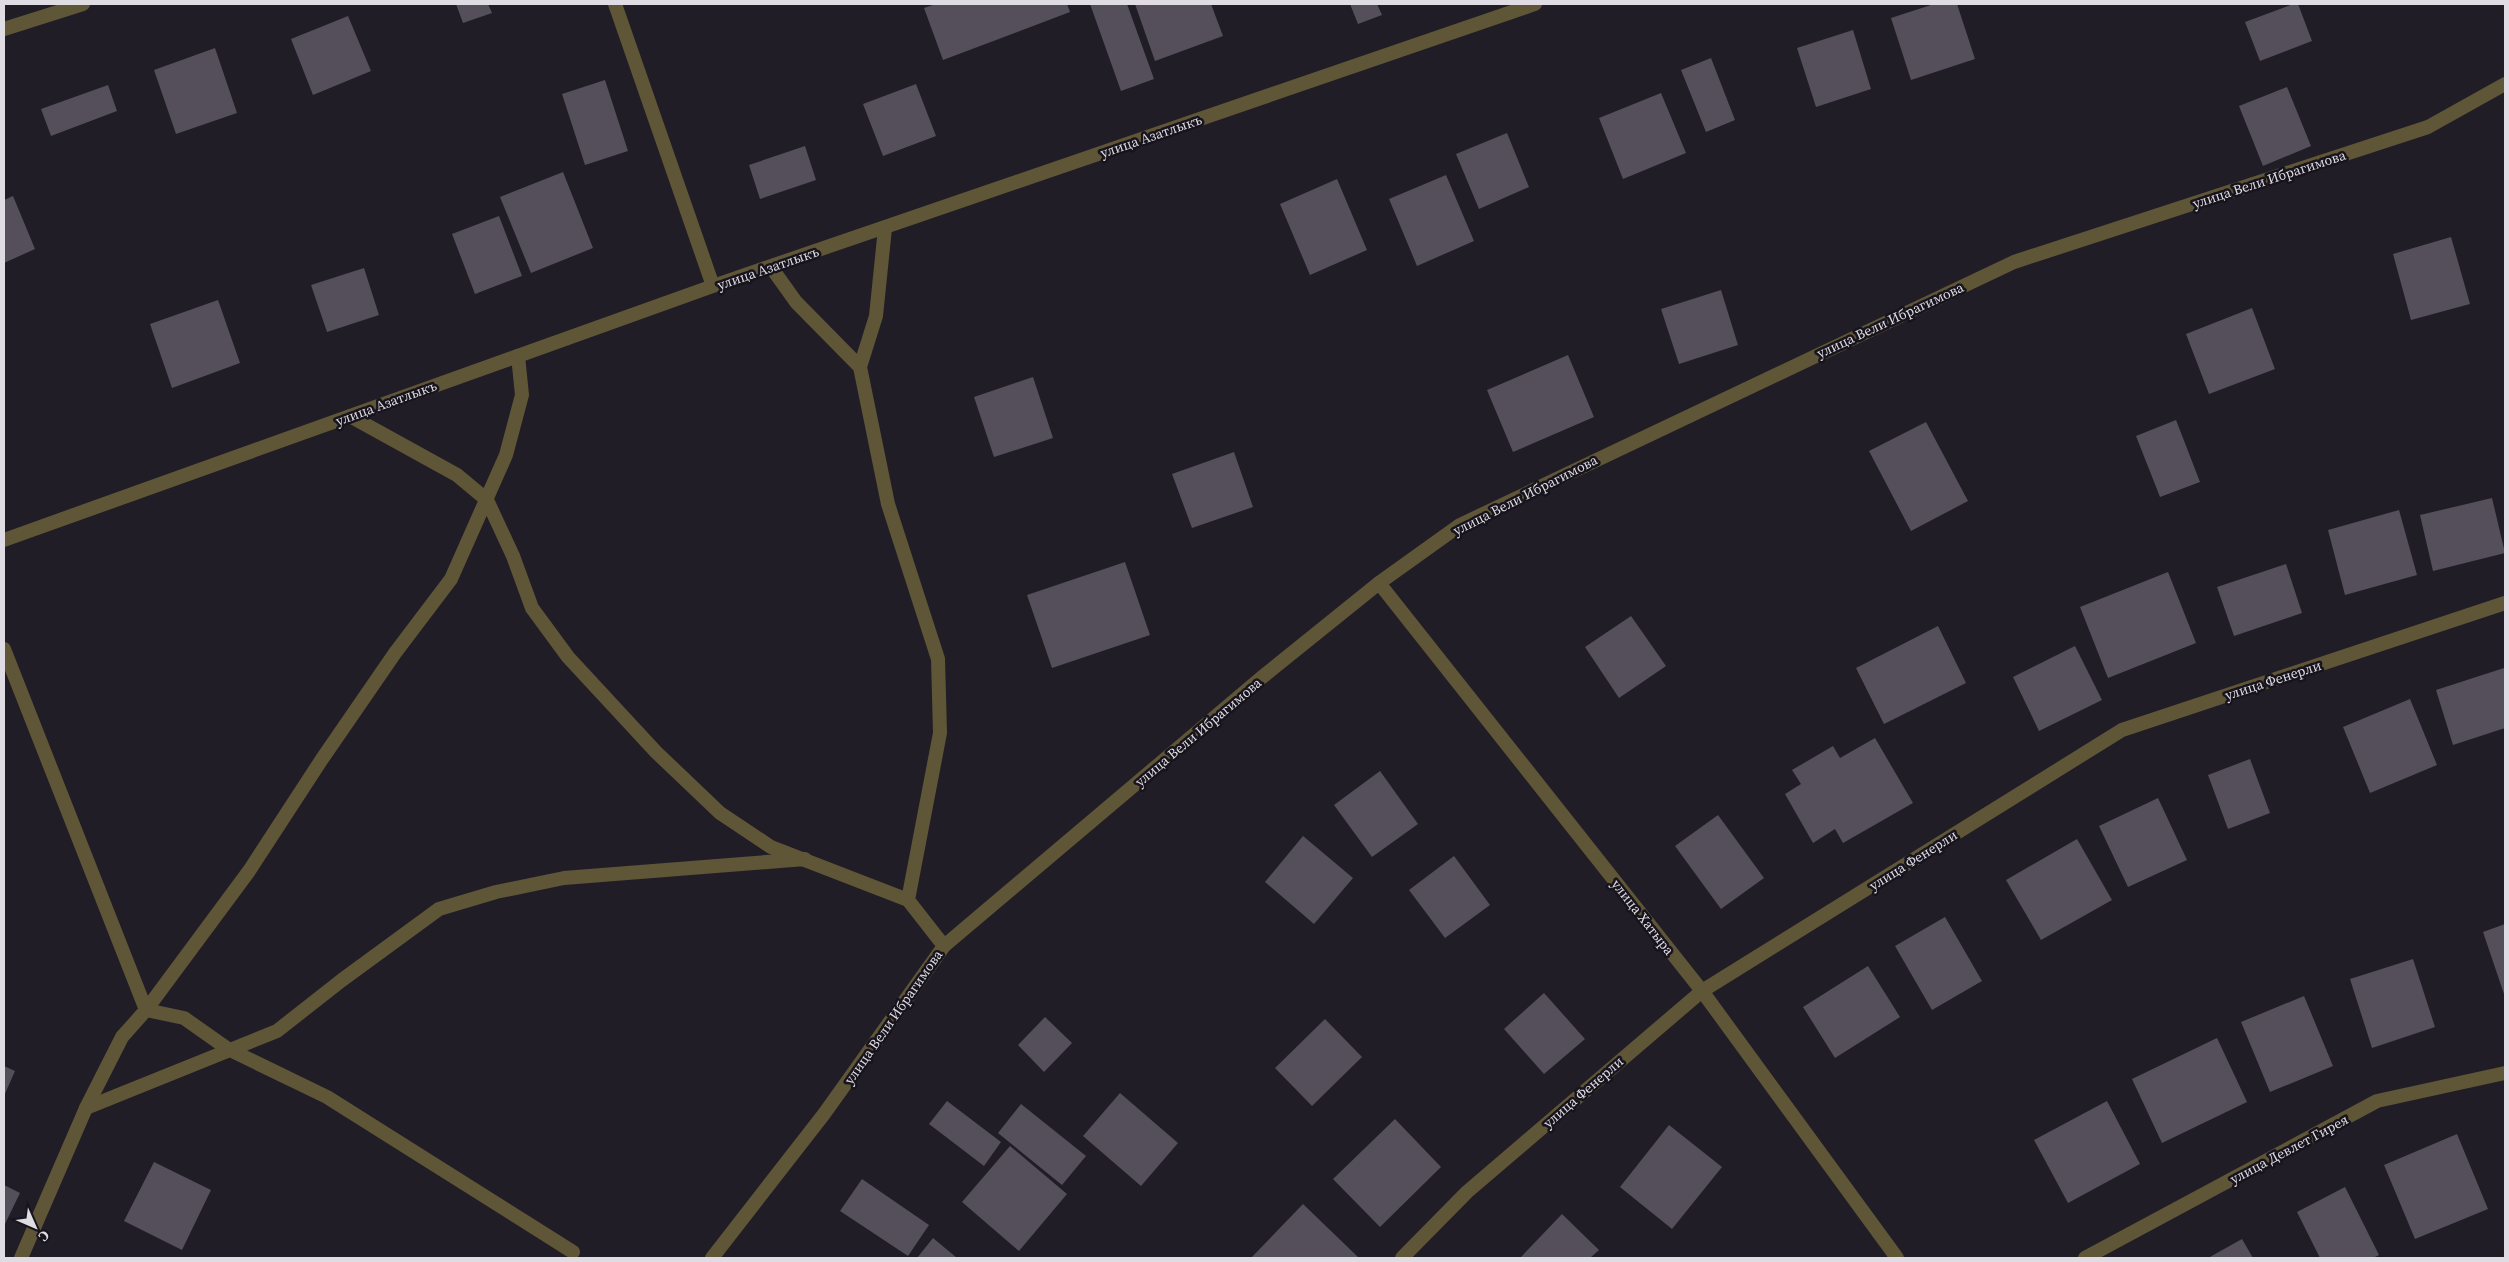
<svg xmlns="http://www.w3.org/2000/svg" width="2509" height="1262" font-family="'Source Serif 4',serif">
<rect width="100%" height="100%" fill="#211d26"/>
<path fill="#544f5a" d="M456,4H488L492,13L463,23Z
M936,4H1067L1070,12L943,60L924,8Z
M1090,4H1127L1154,79L1121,91Z
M1135,4H1211L1223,36L1155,61Z
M1350,4H1377L1382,15L1358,24Z
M1934,4H1957L1975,59L1911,80L1891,18Z
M2293,4H2298L2312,41L2260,61L2245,22Z
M348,16L371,71L313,95L291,39Z
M1853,30L1871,89L1816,107L1797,48Z
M215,48L237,113L176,134L154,70Z
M1711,58L1735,120L1706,132L1681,70Z
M605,80L628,151L585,165L562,94Z
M916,84L936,136L883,156L863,104Z
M108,85L117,111L51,136L41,109Z
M2287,87L2311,146L2263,166L2239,106Z
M1661,93L1686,153L1623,179L1599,118Z
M1507,133L1529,187L1479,209L1456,154Z
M805,146L816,180L760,199L749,165Z
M563,172L593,248L531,273L500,197Z
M1446,175L1474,241L1417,266L1389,199Z
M1337,179L1367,250L1310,275L1280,204Z
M13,196L35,249L4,263V200Z
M499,216L522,276L475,294L452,234Z
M2451,237L2470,304L2411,320L2393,254Z
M364,268L379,315L327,332L311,285Z
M1721,290L1738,345L1679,364L1661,309Z
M218,300L240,363L172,388L150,324Z
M2252,308L2275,369L2209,394L2186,334Z
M1568,355L1594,417L1513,452L1487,390Z
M1033,377L1053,438L994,457L974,397Z
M2176,420L2200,482L2160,497L2136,436Z
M1926,422L1968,501L1911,531L1869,451Z
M1234,452L1253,507L1192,528L1172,474Z
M2492,498L2505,553L2433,571L2420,515Z
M2399,510L2417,575L2345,595L2328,530Z
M1125,562L1150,635L1052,668L1027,595Z
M2286,564L2302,613L2234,636L2217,587Z
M2168,572L2196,643L2108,678L2080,607Z
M1631,616L1666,666L1619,698L1585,647Z
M1938,626L1966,683L1884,724L1856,668Z
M2075,646L2102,700L2039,731L2013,677Z
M2504,668L2505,728L2453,745L2436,690Z
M2410,699L2437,765L2370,793L2343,727Z
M1875,738L1913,803L1843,843L1835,829L1813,843L1785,794L1801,784L1792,770L1833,746L1840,758Z
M2250,759L2270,813L2228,829L2208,775Z
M1380,771L1418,824L1372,857L1334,805Z
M2158,798L2187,860L2128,887L2099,826Z
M1718,815L1764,878L1721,909L1675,846Z
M1303,836L1353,878L1314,924L1265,882Z
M2077,839L2112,900L2041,940L2006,880Z
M1454,856L1490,905L1445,938L1409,890Z
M1945,917L1982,981L1932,1010L1895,946Z
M2505,924V997L2483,932Z
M2413,959L2435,1027L2372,1048L2350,979Z
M1868,966L1900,1017L1835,1058L1803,1007Z
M1544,993L1585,1039L1544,1074L1504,1029Z
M2304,996L2333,1066L2270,1092L2241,1022Z
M1045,1017L1072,1043L1044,1072L1018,1045Z
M1325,1019L1362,1057L1312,1106L1275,1068Z
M2217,1038L2247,1102L2162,1143L2132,1079Z
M4,1066L15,1071L4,1096Z
M1120,1093L1178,1143L1141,1186L1083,1136Z
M947,1101L1001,1142L984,1166L929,1124Z
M2107,1101L2140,1164L2068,1203L2034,1140Z
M1021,1104L1086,1156L1062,1185L998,1133Z
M1395,1119L1441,1167L1380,1227L1333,1179Z
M1669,1125L1722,1167L1672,1229L1620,1187Z
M2457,1134L2488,1209L2415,1239L2384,1165Z
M1010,1146L1067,1194L1019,1251L962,1202Z
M154,1162L211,1190L182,1250L124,1221Z
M862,1179L929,1225L908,1256L840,1211Z
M4,1185L20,1193L4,1226Z
M2345,1187L2379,1255L2373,1258H2320L2297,1212Z
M1303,1204L1358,1257L1356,1258H1251Z
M1562,1214L1599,1250L1590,1258H1520Z
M933,1238L957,1258H917Z
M2242,1239L2253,1258H2208Z"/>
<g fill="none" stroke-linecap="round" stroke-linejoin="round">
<path stroke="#5f5537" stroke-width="14" d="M885,228L876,316L860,367L888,504L938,659L940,733L908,900L944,946
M771,267L796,302L860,367
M518,356L522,395L506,455L451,579L395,653L322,759L249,871L146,1010L184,1018L228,1049L327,1097L573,1252
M350,416L457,475L487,500L513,556L532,608L568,657L656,752L720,813L771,847L908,900
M86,1108L277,1031L342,980L439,909L496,892L564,878L805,859"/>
<path stroke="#5f5537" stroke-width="14" d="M615,4L713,286
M4,29L83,4
M4,540L713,286L1535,4
M1379,583L1460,525L2014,262L2428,127L2505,84
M4,649L146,1010L122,1037L86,1108L21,1258
M1402,1258L1467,1192L1702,991L2122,730L2505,603
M2085,1258L2377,1101L2505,1073"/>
<path stroke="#5f5537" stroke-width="14" d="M712,1258L824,1114L944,946L1261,678L1379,583L1702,991L1897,1258"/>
</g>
<g text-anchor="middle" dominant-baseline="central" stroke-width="5" stroke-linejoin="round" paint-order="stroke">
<g font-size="14" fill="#dfdce3" stroke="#18141d">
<text transform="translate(1151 136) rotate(-19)">улица Азатлыкъ</text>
<text transform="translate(2269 179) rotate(-18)">улица Вели Ибрагимова</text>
<text transform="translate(768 268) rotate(-19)">улица Азатлыкъ</text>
<text transform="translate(1890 320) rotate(-25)">улица Вели Ибрагимова</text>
<text transform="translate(386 403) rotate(-20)">улица Азатлыкъ</text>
<text transform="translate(1525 495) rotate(-27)">улица Вели Ибрагимова</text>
<text transform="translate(2273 680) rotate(-18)">улица Фенерли</text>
<text transform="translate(1198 732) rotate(-40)">улица Вели Ибрагимова</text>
<text transform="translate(1913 860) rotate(-32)">улица Фенерли</text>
<text transform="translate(1643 917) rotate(52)">улица Хатыра</text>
<text transform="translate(893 1017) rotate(-55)">улица Вели Ибрагимова</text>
<text transform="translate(1583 1092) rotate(-41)">улица Фенерли</text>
<text transform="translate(2289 1149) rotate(-28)">улица Девлет Гирея</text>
</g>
</g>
<rect width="2509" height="1262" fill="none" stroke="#dfdce3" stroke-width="10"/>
<g transform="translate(35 1227) rotate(135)" stroke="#18141d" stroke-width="4" paint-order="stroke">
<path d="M0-4L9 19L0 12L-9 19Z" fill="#dfdce3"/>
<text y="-8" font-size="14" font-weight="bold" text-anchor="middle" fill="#dfdce3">С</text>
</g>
</svg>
